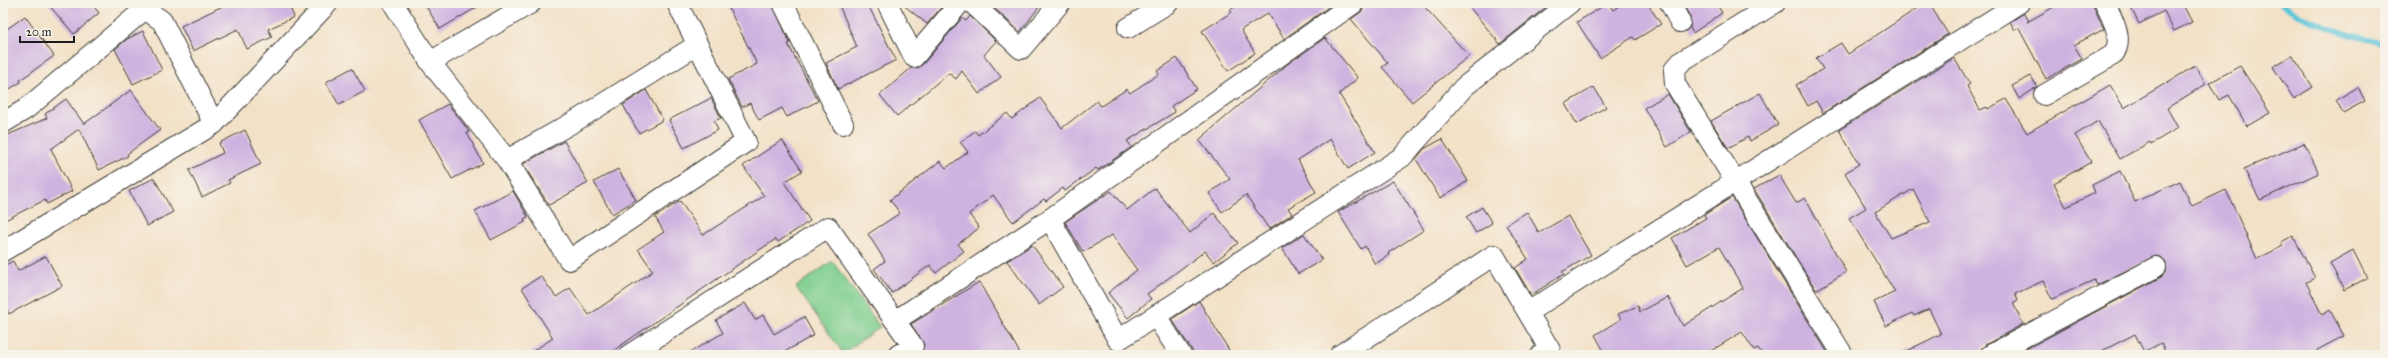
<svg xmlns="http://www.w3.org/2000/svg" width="2388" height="358" font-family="'IM FELL Great Primer',serif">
<rect width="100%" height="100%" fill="#f7f3e8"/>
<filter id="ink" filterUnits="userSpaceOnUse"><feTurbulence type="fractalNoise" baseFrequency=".025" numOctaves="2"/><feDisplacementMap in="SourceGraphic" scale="8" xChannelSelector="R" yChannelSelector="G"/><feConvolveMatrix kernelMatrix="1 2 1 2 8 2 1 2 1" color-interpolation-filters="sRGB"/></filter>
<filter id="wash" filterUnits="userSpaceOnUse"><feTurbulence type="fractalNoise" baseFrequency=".012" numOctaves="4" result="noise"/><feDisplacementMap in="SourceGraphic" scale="16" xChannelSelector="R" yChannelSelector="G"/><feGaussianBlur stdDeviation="0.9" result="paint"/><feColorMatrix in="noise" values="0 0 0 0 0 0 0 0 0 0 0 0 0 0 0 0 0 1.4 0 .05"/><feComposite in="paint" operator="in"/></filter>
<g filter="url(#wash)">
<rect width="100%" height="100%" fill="#f3e1c7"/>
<path fill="#7dcd8d" stroke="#4c7454" d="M832,261L880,327L843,353L796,287Z"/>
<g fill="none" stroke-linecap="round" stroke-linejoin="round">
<path stroke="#5dc6d9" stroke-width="5.5" d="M2281,3C2308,25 2352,35 2385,44"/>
</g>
<g id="blocks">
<path fill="#ceb2e0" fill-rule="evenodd" d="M47,3H91L99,13L74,34Z
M229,3H288L294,17L268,29L272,37L247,49L238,29L193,51L181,26Z
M424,3H484L440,29Z
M726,3H772L790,43L788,44L818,101L787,117L782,108L759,120L750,103L742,107L728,79L757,64Z
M838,3H867L896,60L838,89L826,63L857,47Z
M901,3H943L944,4L927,24Z
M989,3H1042L1020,32Z
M1241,3H1334L1284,39L1268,13L1241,30L1255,53L1228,71L1202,31L1232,12L1230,10Z
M1366,3H1421L1469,56L1412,102L1382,67L1388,63L1351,19L1361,12Z
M1466,3H1551L1500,44Z
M1608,3L1613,10L1623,3H1647L1661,24L1635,40L1633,37L1600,58L1577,22Z
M1692,3H1716L1722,13L1693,33L1690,28V17L1685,8Z
M1925,3H1929L1948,34L1823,113L1816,101L1808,106L1796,85L1823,69L1816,58L1841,43L1848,54Z
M2061,3H2092L2104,29L2074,45L2082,59L2046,79L2018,27L2015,30L2010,22L2024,13L2029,21L2027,22Z
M2141,3H2182L2192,22L2174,31L2164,11L2139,24L2131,8Z
M25,16L54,56L20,80L21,82L3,93V32Z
M970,16L996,41L984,55L1001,77L979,94L962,71L956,79L949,73L897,116L880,95L911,68H918L924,63L962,18L966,21Z
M143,31L162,70L133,84L115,49L127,39Z
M1325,38L1358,78L1339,94L1375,152L1348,169L1330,139L1298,160L1316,192L1288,208L1292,214L1269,229L1246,195L1222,212L1209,193L1230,179L1199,140L1290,62Z
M2292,55L2313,87L2294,99L2273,67Z
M1177,58L1197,89L1171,106L1175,112L1127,141L1132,147L1098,170L1096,168L1065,191L1063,188L1046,201L1044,199L1013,222L993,195L969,214L979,228L958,244L964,251L936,273L930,265L892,293L874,269L885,261L868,234L900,213L890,200L940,161L946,168L968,152L960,142L975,131L978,135L1007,113L1012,119L1040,98L1062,128L1097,101L1101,106L1127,89L1130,93L1159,74L1157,71Z
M1954,58L1970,84L1967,86L1980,110L1987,107L1988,109L2006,99L2027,133L2110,85L2124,108L2195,66L2206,84L2167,108L2178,128L2151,144L2150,142L2120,159L2098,121L2075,135L2091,162L2054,183L2066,207L2095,193L2092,185L2120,171L2135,202L2180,181L2192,206L2226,190L2257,259L2283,246L2281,242L2293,236L2315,278L2306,282L2322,315L2330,310L2344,336L2317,350L2319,355H2167L2161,343L2144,352L2135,334L2094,355H2015L2161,277L2166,273V262L2162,258L2156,256L2097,285L2094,280L2052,299L2043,281L2015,294L2018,300L2013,303L2023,324L1985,345L1979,355H1898L1941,334L1929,309L1914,316L1912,313L1886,326L1874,302L1895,292L1849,218L1866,208L1845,173L1859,164L1839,130ZM1913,189L1930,222L1891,238L1875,212Z
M2240,66L2270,113L2247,126L2229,95L2219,100L2209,83Z
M352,68L365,91L339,105L326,82Z
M2031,76L2037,87L2019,99L2012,86Z
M1594,87L1606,107L1577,124L1565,104Z
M2358,87L2365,101L2343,113L2336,100Z
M131,90L160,130L127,154L128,156L99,170L79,129L51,149L72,191L47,204L45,200L3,221V137L47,118L45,114L66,99L84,124Z
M646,90L663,120L639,133L623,105Z
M1760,93L1778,125L1750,141L1748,137L1728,148L1711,121Z
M1668,94L1691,132L1667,147L1644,108Z
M711,98L721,118L714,121L718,130L684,148L669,120Z
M448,104L465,126L469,132L467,133L483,163L452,179L419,120Z
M245,130L261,164L228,180L230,183L202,197L189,170L223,153L219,143Z
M1442,139L1468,181L1440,198L1416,159L1424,149Z
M782,140L802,171L784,182L810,221L778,242L776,239L755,253L607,355H527L553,338L522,288L541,276L556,297L570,288L589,315L653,271L638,249L664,232L655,217L680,201L703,235L764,196L743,166Z
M564,141L588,183L549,205L523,164Z
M2304,143L2319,173L2260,200L2244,169Z
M618,169L636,200L612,214L594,182Z
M1779,175L1796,203L1805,198L1846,272L1816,290L1754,189Z
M154,178L173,212L147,226L129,191Z
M1393,181L1424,230L1388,253L1389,255L1375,264L1365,246L1361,249L1338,212Z
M1155,188L1190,233L1214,213L1238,243L1214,262L1205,251L1147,294L1151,299L1128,318L1108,293L1137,270L1112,235L1083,252L1065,222L1111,191L1127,210Z
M513,191L528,217L524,219L525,222L491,240L475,211Z
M1732,197L1829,355H1763L1758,348L1754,350L1742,332L1704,355H1606L1595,335L1621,319L1618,314L1638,306L1640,312L1668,297L1683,326L1743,288L1719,247L1687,265L1672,238L1706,218L1704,215Z
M1482,207L1492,223L1476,233L1466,217Z
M1527,212L1539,233L1568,216L1591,255L1562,272L1564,274L1531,295L1515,268L1528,259L1506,225Z
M1304,234L1322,260L1298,274L1282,248Z
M1032,245L1063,287L1039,305L1007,261Z
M2353,250L2367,278L2344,290L2330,263Z
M46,256L62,286L9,314L3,302V266L13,261L18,271Z
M979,282L1021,355H920L924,345L911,324Z
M1199,301L1232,355H1195L1172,319Z
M745,303L755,320L763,315L774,334L804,317L814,335L779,355H685L723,333L716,320Z"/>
</g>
</g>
<g filter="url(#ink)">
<use href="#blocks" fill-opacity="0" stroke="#3c3a36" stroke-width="1"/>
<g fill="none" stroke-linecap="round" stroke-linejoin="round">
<g stroke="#3c3a36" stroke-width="22">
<path id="minor" d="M393,3L430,62
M677,3L746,142L569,260L507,160L577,120L697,45
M783,3L843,124
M887,3L914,57L960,3
M972,3L1021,49L1060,3
M1670,3L1680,22
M1775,3L1682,61L1674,70L1675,84L1843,355
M1128,28L1168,3
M2044,95L2113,55C2125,39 2112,19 2105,3
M3,123L26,109L145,9L162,21L214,124
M507,160L430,62L531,3
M1050,219L1118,340L1402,157L1464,87L1570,3
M3,251L214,124L328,3
M1528,312L2019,3
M1156,316L1181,355
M895,321L1050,219L1354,3
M629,355L828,227L913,346L898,355
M1340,355L1494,255L1550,350L1541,355
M1990,355L2156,267"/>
</g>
<use href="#minor" stroke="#fff" stroke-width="20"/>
</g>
</g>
<rect width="2388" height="358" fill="none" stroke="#f7f3e8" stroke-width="16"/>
<path d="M20 36v6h54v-6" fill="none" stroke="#1c1c1c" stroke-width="2"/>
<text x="26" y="36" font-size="12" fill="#1c1c1c" stroke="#f7f3e8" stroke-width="3" paint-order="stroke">20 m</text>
</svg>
